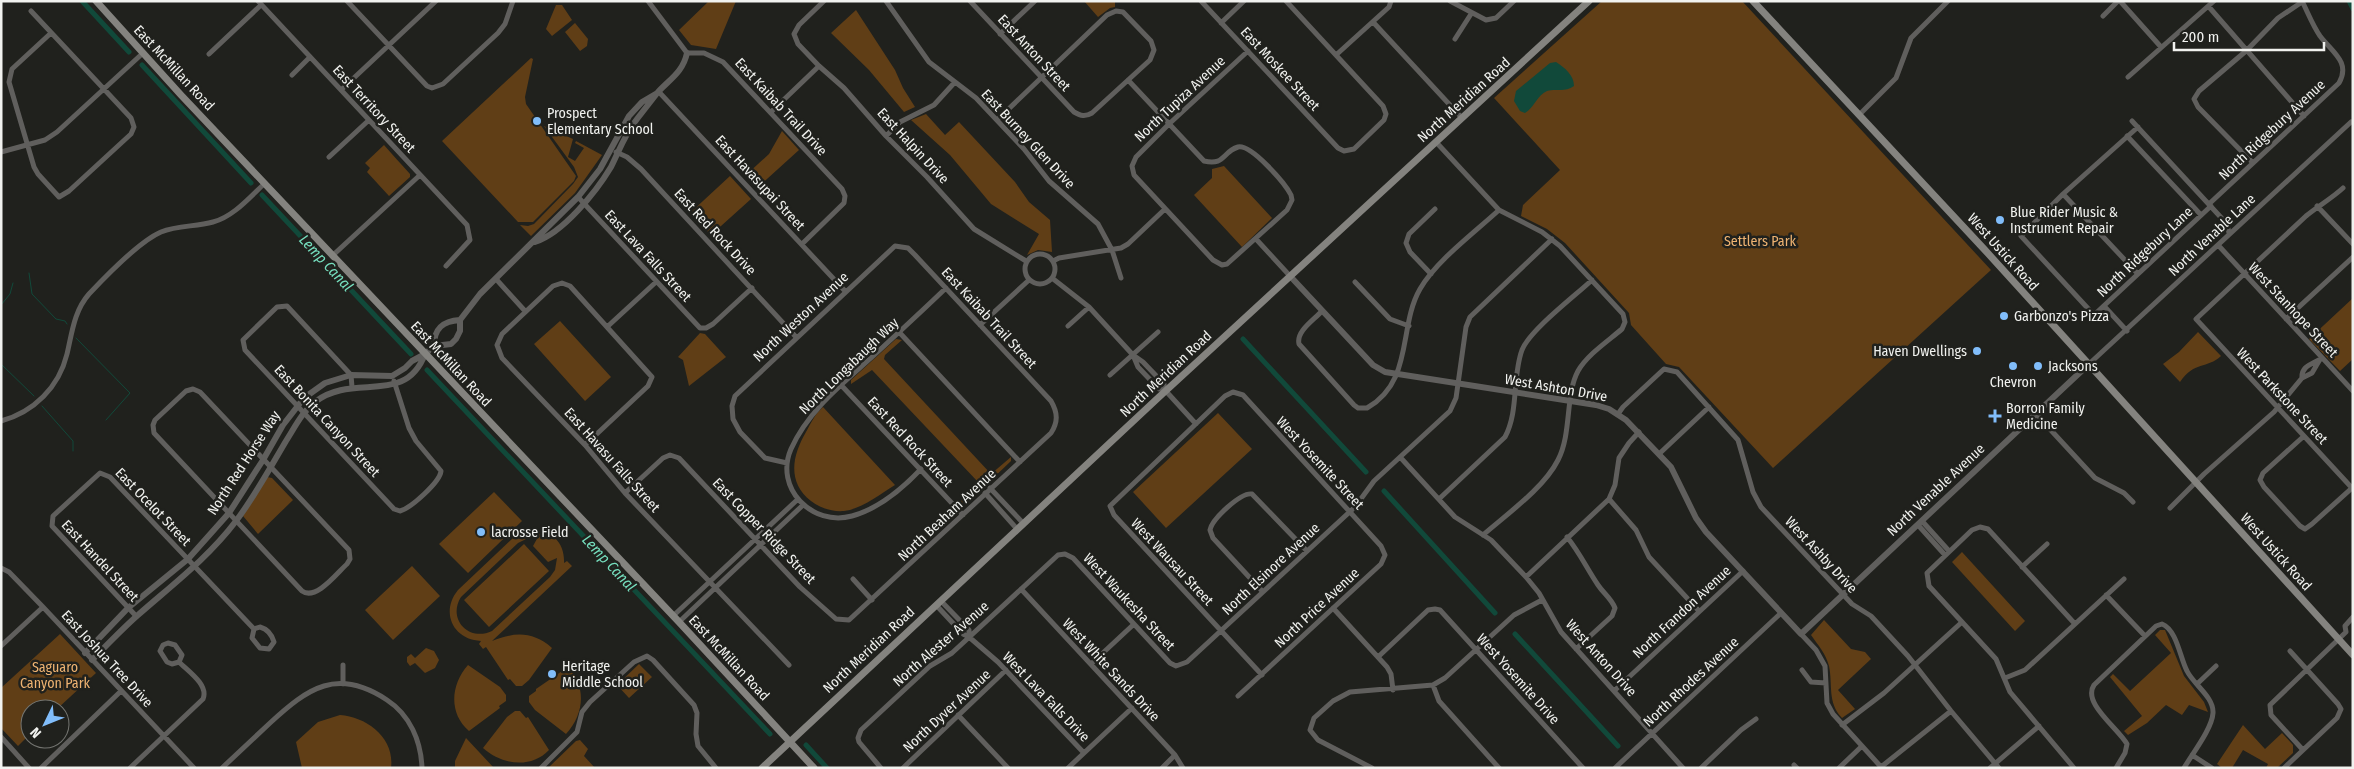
<svg xmlns="http://www.w3.org/2000/svg" width="2354" height="769" font-family="'Fira Sans Condensed',sans-serif">
<rect width="100%" height="100%" fill="#20211d"/>
<path fill="#603e16" fill-rule="evenodd" d="M709,1H736L716,49L691,45L679,30Z
M1084,1H1115V7L1110,8L1098,17Z
M1602,1H1742L1991,270L1773,468L1679,367L1666,364L1631,325L1629,313L1565,243L1547,229L1521,216L1523,205L1560,170L1494,98Z
M556,5H562L572,20L552,36L546,29Z
M856,10L895,70L903,88L915,107L904,112L869,70L831,33Z
M575,23L588,39L587,46L580,51L565,32Z
M531,58L533,59L525,97L526,104L576,176L574,181L533,222H518L442,141Z
M926,114L945,135L959,122L1015,182L1029,202L1050,220L1052,252L1038,250L1027,255L1039,234L991,204L950,155L911,120Z
M544,126L573,139L568,157L575,161L584,148L575,143L576,141L602,155L575,193L531,236L520,225L528,226L534,224L573,184L578,177L574,167Z
M782,131L799,150L757,188L746,175L769,154Z
M384,145C392,154 401,164 410,174V177L389,196L367,172L370,168L365,163Z
M1224,166L1272,218L1242,247L1194,195L1212,178V169Z
M730,176L751,199L711,235L690,213Z
M2353,298V359L2340,371L2309,339Z
M560,321L611,377L585,401L534,344Z
M2198,332L2221,356C2207,369 2194,361 2180,382L2163,364L2179,352Z
M700,333L705,334L726,357L689,386L683,360L678,357Z
M896,339L902,340L885,355L884,359L991,474L1011,457V461L966,504L960,502L978,486V482L872,370L851,384V380Z
M823,407L895,485C880,494 862,509 844,511C832,512 820,508 811,501C787,482 792,456 806,432C811,423 815,414 823,407Z
M1218,413L1252,449L1166,528L1133,492Z
M267,477L272,478L293,500L258,534L243,516Z
M494,492L522,521L468,573L439,544Z
M532,529C552,530 565,543 564,563L567,561L572,566L492,641C514,632 533,631 552,648L529,680L522,686H516L510,679L508,680L486,647L483,649L479,644L481,641C453,640 440,612 458,590L515,536ZM530,537H538L533,546L548,562L557,558L555,570L550,577L492,631C469,642 447,619 461,597L518,543Z
M524,544L549,571L489,627L464,600Z
M1962,552L2025,621L2015,631L1952,562Z
M412,566L440,596L393,640L365,610Z
M1824,620L1851,649L1865,652L1871,659L1838,690L1855,709L1842,718C1827,702 1833,685 1829,666C1826,654 1818,645 1811,635Z
M2160,630H2165L2184,676L2204,702L2208,712L2189,705L2182,715L2166,705L2147,723L2128,735L2124,731L2142,716L2110,677L2113,674L2130,691L2171,653L2155,635Z
M60,634L96,673L57,709H30V734L18,746L1,728V688Z
M426,648L434,651L439,660L435,668L425,673L415,663L410,666L407,662V657L411,654L415,658Z
M639,664L652,677L629,698L617,685Z
M468,665L500,687L506,695V701L499,706L500,708L469,731C448,713 451,684 468,665Z
M568,667C587,687 584,714 566,734L535,710L529,702V696L536,691V689Z
M515,711H520L526,718L528,717L549,750C531,769 502,765 483,748L507,717Z
M340,715C367,717 395,738 391,768H302L296,742L318,722Z
M2243,725L2265,749L2282,733L2293,745V753L2277,768H2266L2268,764L2243,750L2232,768H2222L2217,764Z
M466,738L494,768H455V761Z
M580,740L588,749L584,756L595,768H548L576,741Z"/>
<path fill="#11493a" d="M1556,62C1565,68 1574,75 1574,86C1565,93 1556,88 1547,91C1537,95 1534,108 1525,113L1520,111L1514,101L1516,91L1550,63Z"/>
<g fill="none" stroke-linecap="round" stroke-linejoin="round">
<path stroke="#11493a" stroke-width="1" d="M29,273L32,294L56,319L65,321L67,324
M1,305L10,294L13,283
M76,338L130,393L106,420
M1,364L34,396
M42,406L73,441V451"/>
<path stroke="#11493a" stroke-width="5" d="M82,1L129,52
M2349,1L2353,9
M142,65L251,183
M262,195L411,354
M1243,339L1366,472
M427,370L770,734
M1384,491L1495,613
M1515,634L1618,746
M806,745L827,768"/>
<path stroke="#605f5d" stroke-width="5" d="M258,1L467,225L470,240L446,266
M347,1L427,86L432,88L443,84L498,33L505,24L513,1
M648,1L687,53H704L723,62L842,189L845,196L844,203L802,244
M824,1L799,25L794,34L798,44L819,66L844,88L886,136L927,177L974,229L1026,261
M886,1L929,62L976,98L1024,149L1049,181L1098,224L1112,250L1121,278
M970,1L1074,112C1081,116 1085,117 1092,113L1150,60L1154,50L1151,41L1123,12L1116,11L1107,15C1070,50 1034,85 997,120
M1201,1L1338,148L1344,151L1354,149L1384,120L1386,114L1383,106L1286,1
M1450,1L1486,20L1496,18L1514,1
M2120,1L2161,47
M2209,7L2304,116
M31,11L131,118L134,127L131,134L69,191L59,197L38,174L34,167L9,82L12,69L51,33
M2103,16L2118,1
M1373,22L1462,118
M1221,23L1244,1
M1000,34L1035,1
M1455,39L1471,14
M209,54L261,5
M1336,55L1389,7L1391,1
M292,75L310,57
M2128,77L2214,1
M1128,80L1204,161C1225,166 1222,152 1238,147C1251,144 1285,183 1291,195L1292,200L1287,210L1227,264L1222,265L1213,260L1134,175L1132,166L1136,157L1169,124L1248,51
M341,90L436,1
M659,92L845,291
M771,112L819,66
M1859,115L1896,78L1911,38L1948,1
M2132,121L2227,224L2229,233
M2138,127L2063,194L2021,236L2094,315L2211,206
M886,136L900,122L934,105L955,82
M2127,136L2201,215
M1436,142L1499,210L1542,232L1560,246L1623,314L1625,322L1622,329C1608,341 1587,355 1578,371C1565,395 1572,433 1558,460C1544,488 1507,514 1483,535
M1,152L45,140L57,132L143,53
M616,152L627,157L641,169L796,337
M329,157L369,120
M2253,163L2198,107L2194,99L2199,91L2246,51L2278,18L2302,2
M2343,188C2331,199 2318,206 2306,216L2196,319L2352,488
M2063,194L2138,274
M578,197L700,328H706L713,324L752,288
M2209,204L2339,83C2351,62 2332,52 2320,36C2313,26 2308,13 2302,1
M2317,206L2353,244
M1256,239L1290,276
M2218,245L2353,391
M1025 269a15 15 0 1 1 30 0a15 15 0 1 1-30 0Z
M332,256L420,175
M1053,261L1059,258L1121,248L1128,244L1165,209
M1431,274L1410,252L1406,243L1409,234L1435,209
M1052,278L1089,307L1133,355L1143,362L1164,384V389H1159L1138,367L1133,355
M496,279L525,311
M1355,282L1390,319L1409,326
M2104,306L2127,331
M1322,311C1314,320 1296,331 1299,344L1354,405L1358,408H1367C1414,381 1398,327 1420,289C1436,261 1475,232 1499,210
M2286,319L2353,257
M980,325L1029,280
M1068,326L1089,307
M607,327L656,282
M899,332L1020,462
M2089,364L2351,122
M1110,375L1158,332
M2302,378L2312,373L2319,361
M841,385L963,515
M352,387L351,375L287,306L277,307L243,340L245,350L394,509L400,511C411,508 440,482 441,471L416,441L409,428L394,381
M193,389L200,392L349,550L350,559L347,564C337,573 316,601 302,591L154,433L153,425L155,420L186,391Z
M1164,389L1196,424
M1618,414L1623,407L1664,369L1677,372L1738,440L1753,492L1761,507L1852,604L1871,616L1908,656L1951,711L1999,768
M2036,414L2095,478L2124,493L2133,502
M1,421C34,412 59,387 67,354C72,333 74,311 89,294C105,277 140,241 161,232C178,225 196,227 213,222C233,217 250,197 264,184
M2304,436L2263,473L2260,480L2264,487L2300,526L2305,529L2312,524L2353,487
M585,445L648,386L652,377L570,286L562,283L553,286L502,334L497,345L502,358L585,445L625,493L789,665
M1659,454L1709,407
M1400,457L1455,517L1491,540L1526,577L1539,593L1561,632L1683,768
M921,469C903,488 878,509 852,516C812,527 774,488 791,449C808,411 841,385 871,358C896,335 921,312 946,288
M990,488L1023,523
M625,493L663,458L670,455L679,458L800,587L836,619L849,620L1051,433C1058,422 1058,413 1051,401L915,255L908,248L895,246L735,396L732,406L733,419L740,432L765,458L787,463
M985,493L1017,529
M1439,499L1505,437C1519,411 1512,377 1522,350C1530,330 1575,296 1592,280
M1609,499L1636,530L1649,557L1699,611
M2170,508L2204,474L2274,412L2302,378C2301,365 2314,364 2322,358
M1922,521L1949,551
M1918,525L1945,555
M1567,537C1580,553 1587,569 1598,585C1604,594 1611,598 1615,608L1612,616L1576,649
M2022,567L2047,544
M1,568L9,572L43,607L194,768
M1526,577L1609,499L1615,485L1619,458L1629,443L1639,432
M853,579L872,600
M1021,589L1175,755L1183,768
M1263,592L1213,538L1210,530C1212,519 1241,492 1252,494L1307,551
M2106,595L2145,636
M936,605L963,634L969,637V630L941,601
M1333,608L1387,667L1391,674L1393,690
M136,616L52,526L53,516L100,473L110,477L254,629
M673,616L797,500
M679,622L803,505
M260,627C267,629 272,635 274,642L269,649L260,648L252,638L254,629Z
M1801,634L1816,650L1825,666L1827,703L1833,714L1882,768
M969,637L998,662L1084,753
M1,646L43,607
M1378,657L1428,610L1435,609L1440,610L1583,768
M1091,664L1134,624
M1802,670L1811,682L1826,683
M2005,678L2025,670L2124,579
M343,684V665
M2197,684L2216,666
M1433,685L1439,701L1499,768
M1614,691L1743,571
M1238,696L1381,564L1385,555L1381,546L1243,395L1233,392L1225,396L1110,506L1114,515L1262,675
M958,715L1008,768
M1842,725L1884,693L1962,622
M1,737L29,768
M2303,750L2271,715L2270,705L2346,632L2345,626L2353,617
M2192,755L2212,768
M1794,765L1797,768
M1881,767L1951,711
M41,768L121,691
M130,768L203,699C209,685 188,671 179,662L172,664L167,662L160,651L163,645L168,643L175,645L182,655L179,662
M222,768C238,753 254,738 270,723C308,688 337,667 387,700C410,715 421,741 422,768
M541,768L577,732L582,712L590,702L634,662L647,656L653,660L694,705L697,713L696,734L698,746L716,768
M881,768L859,742L858,738L861,730L930,666L952,653L1058,555L1065,554L1073,558L1170,663L1176,666L1187,662L1355,507L1374,481L1450,411L1456,398L1466,327L1470,317L1552,239
M903,768L1006,670
M1068,768L1132,708
M1162,768L1175,755
M1372,768L1318,740L1310,730L1314,718L1333,701L1350,692L1433,685L1445,678L1514,615L1542,600
M1615,768L1781,613
M1701,768L1741,730L1756,719
M1839,768L1862,746
M1990,768L2039,726
M2074,768L2010,692L1996,659L1929,586L1927,573L1972,530L1980,527L1988,529L2075,624
M2116,768L2125,753L2127,744C2118,728 2082,703 2094,685L2156,626L2162,624C2177,630 2180,658 2187,671C2194,685 2214,697 2213,713C2212,729 2192,754 2184,768
M2284,768L2337,718L2341,709L2338,704L2290,651"/>
<path stroke="#605f5d" stroke-width="6" d="M535,242C563,233 596,192 611,167C619,151 625,134 637,119C644,110 651,101 658,92C670,79 683,72 687,53
M1290,276L1373,365L1385,372L1596,405L1609,409L1626,420L1671,467L1696,518L1706,532L1801,634L2089,364
M434,346C434,328 443,321 460,320
M85,653L128,608L188,559L229,513L263,460L283,425L304,398L325,383L351,375L392,376L405,368L412,361L425,354L434,346L451,344L456,339L460,331V320L480,294L578,197L600,169L629,116L642,102L659,92
M92,660C107,645 122,629 138,615C172,585 208,558 236,521C255,496 270,468 286,441C295,427 302,412 315,402C353,372 405,407 425,354"/>
<path stroke="#84837f" stroke-width="7" d="M96,1L181,95L679,622L814,768
M1753,1L1984,249L2353,655
M762,768L1159,397L1589,1"/>
</g>
<g fill="#81bdfa" stroke="#20211d" stroke-width="2">
<circle cx="537" cy="121" r="5"/>
<circle cx="2000" cy="220" r="5"/>
<circle cx="2004" cy="316" r="5"/>
<circle cx="1977" cy="351" r="5"/>
<circle cx="2013" cy="366" r="5"/>
<circle cx="2038" cy="366" r="5"/>
<path d="M1992.5 408.5h5v5h5v5h-5v5h-5v-5h-5v-5h5z"/>
<circle cx="481" cy="532" r="5"/>
<circle cx="552" cy="674" r="5"/>
</g>
<g text-anchor="middle" dominant-baseline="central" stroke-width="5" stroke-linejoin="round" paint-order="stroke">
<g font-size="14" fill="#f1f2ef" stroke="#20211d">
<text transform="translate(1034 53) rotate(47)">East Anton Street</text>
<text transform="translate(174 68) rotate(47)">East McMillan Road</text>
<text transform="translate(1280 69) rotate(47)">East Moskee Street</text>
<text transform="translate(1180 99) rotate(-43)">North Tupiza Avenue</text>
<text transform="translate(1464 100) rotate(-42)">North Meridian Road</text>
<text transform="translate(781 107) rotate(47)">East Kaibab Trail Drive</text>
<text transform="translate(374 109) rotate(47)">East Territory Street</text>
<text transform="translate(2272 130) rotate(-43)">North Ridgebury Avenue</text>
<text transform="translate(1028 139) rotate(47)">East Burney Glen Drive</text>
<text transform="translate(913 146) rotate(47)">East Halpin Drive</text>
<text transform="translate(760 183) rotate(47)">East Havasupai Street</text>
<text transform="translate(715 232) rotate(47)">East Red Rock Drive</text>
<text transform="translate(2212 235) rotate(-43)">North Venable Lane</text>
<text transform="translate(2003 252) rotate(48)">West Ustick Road</text>
<text transform="translate(2145 252) rotate(-43)">North Ridgebury Lane</text>
<text transform="translate(648 256) rotate(47)">East Lava Falls Street</text>
<text transform="translate(2293 310) rotate(47)">West Stanhope Street</text>
<text transform="translate(801 317) rotate(-43)">North Weston Avenue</text>
<text transform="translate(989 318) rotate(47)">East Kaibab Trail Street</text>
<text transform="translate(451 364) rotate(47)">East McMillan Road</text>
<text transform="translate(849 366) rotate(-44)">North Longabaugh Way</text>
<text transform="translate(1166 374) rotate(-43)">North Meridian Road</text>
<text transform="translate(1556 388) rotate(10)">West Ashton Drive</text>
<text transform="translate(2282 396) rotate(47)">West Parkstone Street</text>
<text transform="translate(327 421) rotate(47)">East Bonita Canyon Street</text>
<text transform="translate(910 442) rotate(47)">East Red Rock Street</text>
<text transform="translate(612 460) rotate(48)">East Havasu Falls Street</text>
<text transform="translate(244 463) rotate(-57)">North Red Horse Way</text>
<text transform="translate(1320 463) rotate(47)">West Yosemite Street</text>
<text transform="translate(1936 490) rotate(-43)">North Venable Avenue</text>
<text transform="translate(153 507) rotate(46)">East Ocelot Street</text>
<text transform="translate(947 515) rotate(-43)">North Beaham Avenue</text>
<text transform="translate(764 531) rotate(46)">East Copper Ridge Street</text>
<text transform="translate(2276 552) rotate(48)">West Ustick Road</text>
<text transform="translate(1821 555) rotate(47)">West Ashby Drive</text>
<text transform="translate(100 561) rotate(47)">East Handel Street</text>
<text transform="translate(1172 562) rotate(47)">West Wausau Street</text>
<text transform="translate(1271 569) rotate(-43)">North Elsinore Avenue</text>
<text transform="translate(1129 602) rotate(47)">West Waukesha Street</text>
<text transform="translate(1317 608) rotate(-43)">North Price Avenue</text>
<text transform="translate(1682 612) rotate(-43)">North Frandon Avenue</text>
<text transform="translate(941 644) rotate(-41)">North Alester Avenue</text>
<text transform="translate(869 650) rotate(-43)">North Meridian Road</text>
<text transform="translate(729 658) rotate(47)">East McMillan Road</text>
<text transform="translate(1601 658) rotate(48)">West Anton Drive</text>
<text transform="translate(107 659) rotate(47)">East Joshua Tree Drive</text>
<text transform="translate(1111 670) rotate(47)">West White Sands Drive</text>
<text transform="translate(1518 679) rotate(48)">West Yosemite Drive</text>
<text transform="translate(1691 682) rotate(-43)">North Rhodes Avenue</text>
<text transform="translate(1046 697) rotate(46)">West Lava Falls Drive</text>
<text transform="translate(947 711) rotate(-43)">North Dyver Avenue</text>
</g>
<g font-size="14" fill="#f1f2ef" stroke="#20211d" text-anchor="start">
<text x="547" y="113">Prospect<tspan x="547" dy="16">Elementary School</tspan></text>
<text x="2010" y="212">Blue Rider Music &amp;<tspan x="2010" dy="16">Instrument Repair</tspan></text>
<text x="2014" y="316">Garbonzo's Pizza</text>
<text x="1967" y="351" text-anchor="end">Haven Dwellings</text>
<text x="2048" y="366">Jacksons</text>
<text x="2013" y="382" text-anchor="middle">Chevron</text>
<text x="2006" y="408">Borron Family<tspan x="2006" dy="16">Medicine</tspan></text>
<text x="491" y="532">lacrosse Field</text>
<text x="562" y="666">Heritage<tspan x="562" dy="16">Middle School</tspan></text>
</g>
<g font-size="14" fill="#eeb372" stroke="#20211d">
<text x="1760" y="241">Settlers Park</text>
<text x="55" y="667">Saguaro<tspan x="55" dy="16">Canyon Park</tspan></text>
</g>
<g font-size="15" font-style="italic" fill="#75ddbd" stroke="#20211d">
<text transform="translate(326 263) rotate(47)">Lemp Canal</text>
<text transform="translate(609 563) rotate(47)">Lemp Canal</text>
</g>
</g>
<rect width="2354" height="769" fill="none" stroke="#f1f2ef" stroke-width="5"/>
<g transform="translate(45 724) rotate(227)"><circle r="24" fill="#20211d" stroke="#747571"/>
<path d="M0-4L9 19L0 12L-9 19Z" fill="#81bdfa"/>
<text y="-8" font-size="14" font-weight="bold" text-anchor="middle" fill="#f1f2ef">N</text>
</g>
<path d="M2174 42v8h150v-8" fill="none" stroke="#f1f2ef" stroke-width="2.5"/>
<text x="2182" y="42" font-size="15" fill="#f1f2ef" stroke="#20211d" stroke-width="4" paint-order="stroke">200 m</text>
</svg>
